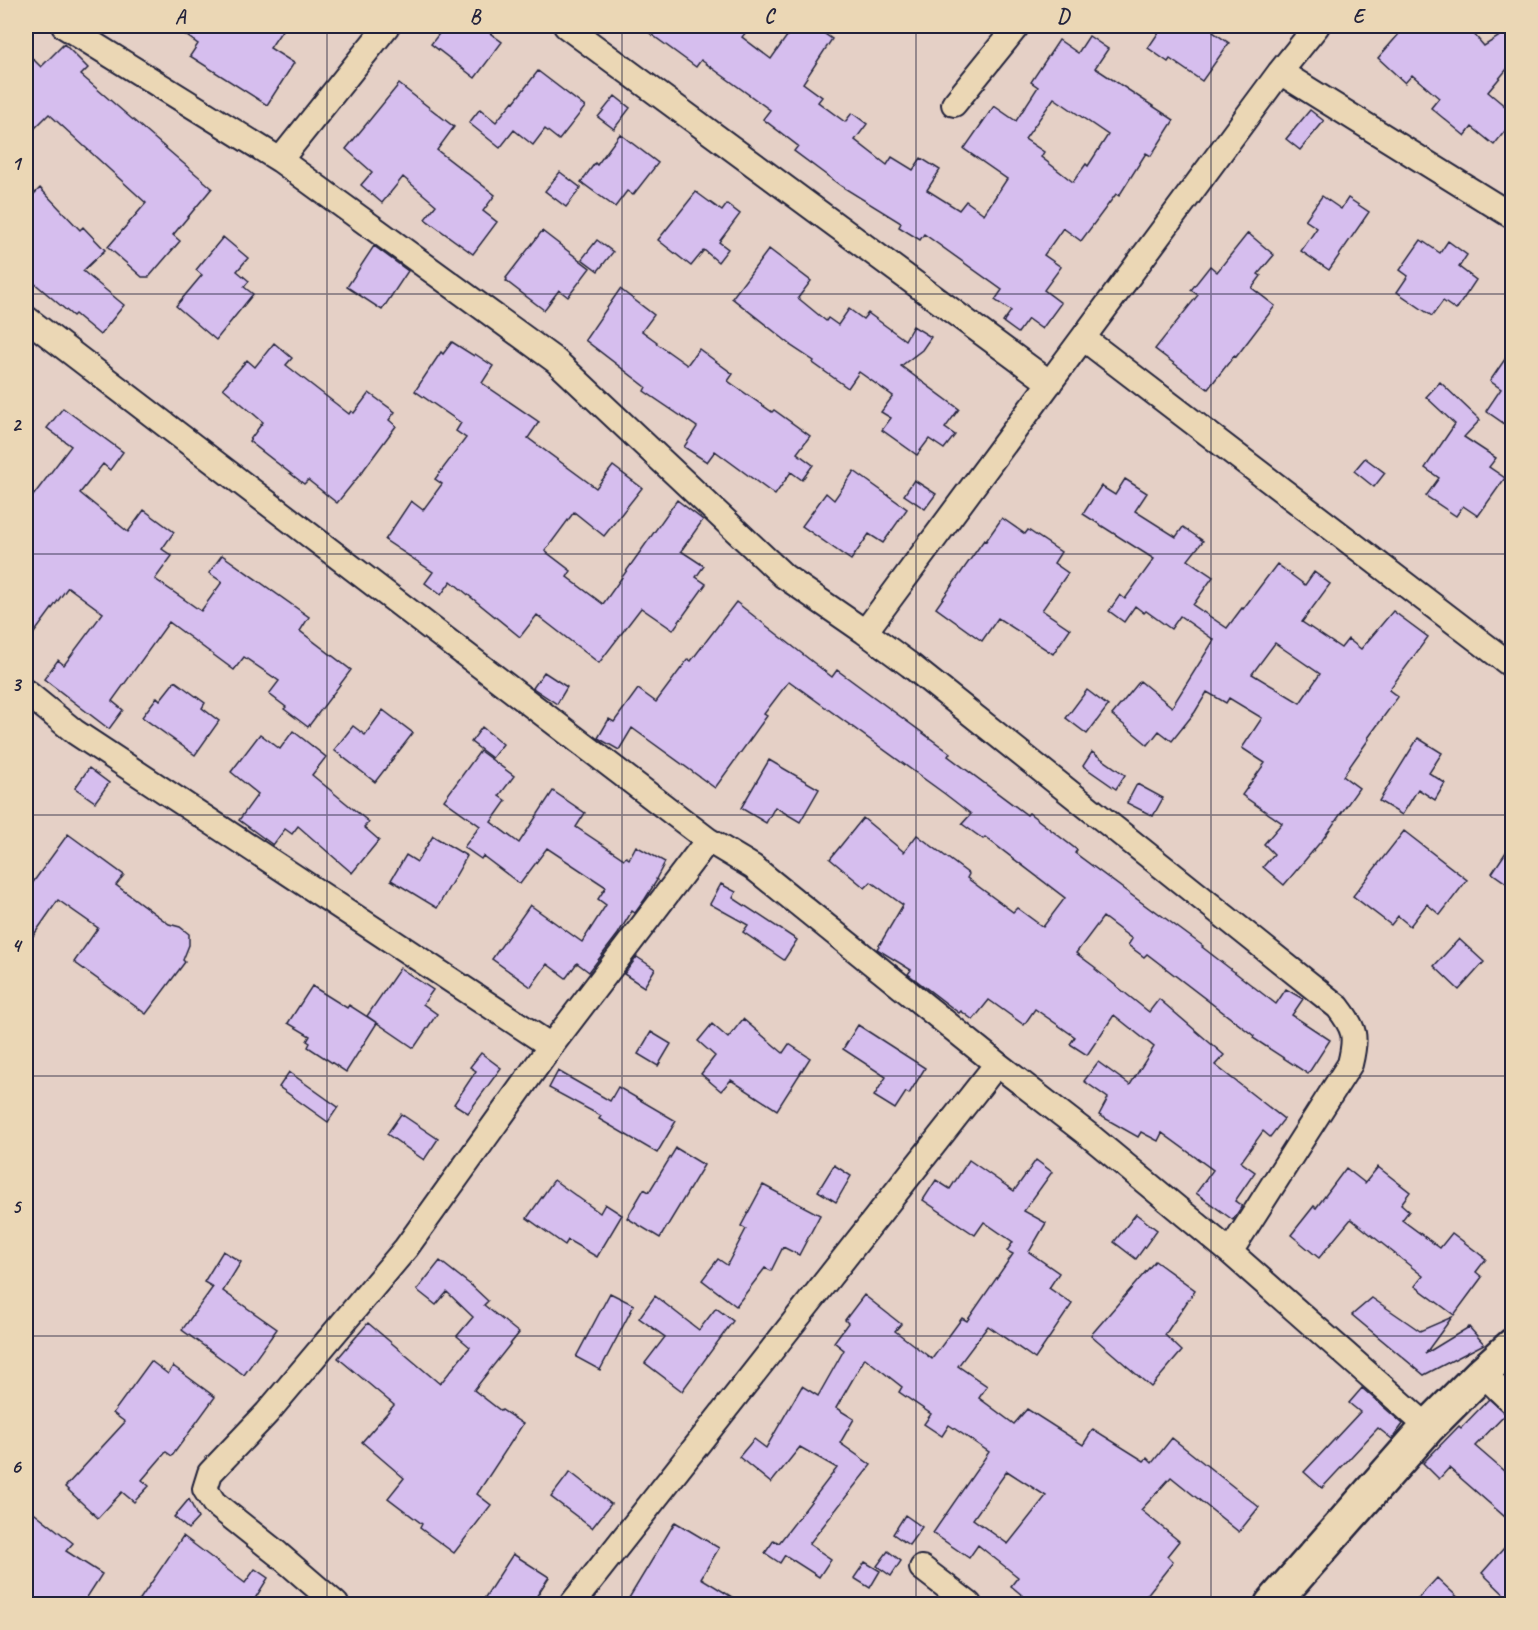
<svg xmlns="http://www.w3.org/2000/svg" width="1538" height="1630" font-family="Caveat,sans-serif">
<rect width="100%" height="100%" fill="#e5d0c6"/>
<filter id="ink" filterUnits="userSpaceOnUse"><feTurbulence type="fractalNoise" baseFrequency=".0167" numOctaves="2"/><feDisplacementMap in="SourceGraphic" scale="12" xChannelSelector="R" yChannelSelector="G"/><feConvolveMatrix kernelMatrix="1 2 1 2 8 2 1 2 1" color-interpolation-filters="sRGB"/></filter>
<g filter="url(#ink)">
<path fill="#d6beee" stroke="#22223b" stroke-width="1.5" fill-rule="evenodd" d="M173,26H285L270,48L294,63L267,105L190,56L198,44Z
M445,26H480L502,42L475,78L431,44Z
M640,26H751L742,37L771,59L794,26H813L832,39L803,83L822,97L818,102L845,122L852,113L867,124L855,140L887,165L892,157L913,170L921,158L940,170L927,190L959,210L966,201L984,214L1007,179L964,149L994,106L1016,121L1038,87L1031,82L1059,40L1078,53L1089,36L1108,49L1095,68L1174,120L1151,156L1146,153L1119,196L1116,194L1081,241L1063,228L1044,255L1061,267L1044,290L1061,303L1042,329L1028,319L1018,333L1003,322L1011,311L995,300L1002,290L924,234L920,240L899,227L901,223L841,186L794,151L798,146L763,119L770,110L701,60L696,67ZM1054,98L1108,135L1088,166L1086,164L1073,182L1041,157L1044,152L1025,139Z
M1163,26H1218L1213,32L1229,43L1202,81L1170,59L1168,62L1148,48Z
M1406,26H1467L1484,46L1512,28V65L1507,69L1488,92L1512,112V122L1494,145L1472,127L1465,136L1431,108L1439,98L1412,75L1405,83L1378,58Z
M64,44L88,68L81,75L212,188L173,235L180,241L149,277H142L108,247L146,203L49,114L26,137V52L41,67Z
M538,71L585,107L559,140L545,129L533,145L514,130L500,148L469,123L480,109L496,122L513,101L514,102Z
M399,84L454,127L437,150L495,195L483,211L497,222L473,254L425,219L436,205L403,177L382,203L361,185L372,172L346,149Z
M615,96L630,108L614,129L598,117Z
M1310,110L1324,121L1300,150L1286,139Z
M620,134L658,163L633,195L627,191L615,207L581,182L595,163L597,165Z
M560,172L581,188L566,207L545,191Z
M40,188L80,230L83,227L105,250L83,271L124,305L100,335L75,314L73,316L26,276V202Z
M696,192L722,211L727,204L740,214L719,242L728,249L718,262L704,250L691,266L658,240Z
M1322,196L1341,209L1348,198L1369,212L1329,270L1301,251L1317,228L1305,220Z
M542,231L590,268L568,297L559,290L544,310L506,281L507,279L506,278Z
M1248,233L1274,255L1258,274L1261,276L1252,288L1275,306L1236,357L1234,356L1208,389L1155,349L1198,295L1191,290L1210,266L1217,272Z
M223,237L248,258L237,271L249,281L244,287L253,294L216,340L176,306L202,275L196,270Z
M597,240L613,252L598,271L582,259Z
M1421,240L1440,253L1448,241L1467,255L1459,267L1476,280L1456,310L1443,301L1432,316L1397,292L1408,276L1400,270Z
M374,246L408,271L382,310L347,287Z
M769,249L811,281L798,298L826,321L828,318L838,325L849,309L863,319L868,313L905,340L913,326L931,337L922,350L901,366L959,409L945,428L955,435L944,449L929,439L917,455L882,430L891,418L881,412L893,396L859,372L848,388L813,363L814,361L790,345V344L732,298Z
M620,289L654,315L642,331L657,342L656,343L687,365L699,349L733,374L728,381L772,412L774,410L810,436L797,453L813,465L802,480L791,472L775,495L715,451L707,462L684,447L697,427L644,391L646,387L585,340Z
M452,342L474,356L475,354L493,366L482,383L539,422L528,438L596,488L613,466L642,488L604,536L574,512L545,551L571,571L567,577L603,604L677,500L703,520L681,551L704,566L696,577L706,584L673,630L641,608L599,663L537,615L520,637L451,581L441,595L425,583L433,572L385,540L411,501L423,510L442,484L435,479L466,438L456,431L461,423L415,391L441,352L443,354Z
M274,343L292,358L286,365L349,414L351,411L354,413L369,393L395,412L389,420L396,426L362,472L337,503L308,480L304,484L249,441L263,422L223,388L247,360L255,367Z
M1512,349V429L1486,411L1501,389L1490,381Z
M1440,382L1480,420L1464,437L1496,458L1489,467L1505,478L1478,516L1463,506L1456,516L1426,496L1439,478L1425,468L1455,424L1426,397Z
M63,408L123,452L110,470L103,464L80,493L128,532L144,510L174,532L162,549L172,556L155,579L201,611L222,582L209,573L222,555L309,617L300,631L351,670L308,727L284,709L286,707L269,694L279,681L244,657L234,670L169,622L112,701L123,710L109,729L44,679L58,660L64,665L103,613L68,587L26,644V505L71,446L47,428Z
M1365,458L1385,473L1374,487L1354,471Z
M854,471L907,509L883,543L869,534L851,560L802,526L826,493L834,500Z
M1125,479L1147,493L1135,511L1176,537L1183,527L1203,541L1188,560L1213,577L1193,605L1227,628L1242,608L1243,609L1277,564L1305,585L1314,572L1330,584L1302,622L1341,648L1348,639L1361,649L1393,611L1428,637L1389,690L1398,697L1368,738L1369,739L1343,776L1359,788L1323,839L1284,885L1263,867L1274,854L1264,844L1282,823L1242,795L1265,763L1242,748L1262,718L1229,698L1226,703L1207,692L1195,712L1172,741L1159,731L1148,745L1112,715L1140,681L1172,707L1214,640L1180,616L1171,629L1146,611L1144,613L1135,606L1124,622L1109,611L1120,595L1125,599L1154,559L1083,514L1101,486L1115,495ZM1275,643L1320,674L1300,703L1252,674Z
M914,480L936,494L925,509L904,495Z
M1002,518L1025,534L1028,530L1061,552L1054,563L1068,573L1042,610L1070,629L1053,654L998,618L982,641L936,608L984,540L986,541Z
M736,602L832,677L837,670L950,753L948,756L1027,815L1029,813L1077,850L1075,853L1153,911L1154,910L1203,946L1202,947L1276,1004L1286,989L1303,999L1292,1015L1330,1040L1308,1074L1253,1038L1254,1036L1147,954L1144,957L1128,945L1132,939L1103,917L1076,953L1096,968L1095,969L1149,1012L1159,999L1224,1055L1215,1065L1284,1119L1270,1137L1263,1131L1241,1162L1255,1172L1235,1201L1242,1206L1233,1220L1196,1193L1213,1170L1162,1133L1158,1141L1141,1132L1138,1137L1099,1115L1108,1098L1084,1081L1098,1062L1130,1085L1154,1047L1114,1015L1087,1055L1070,1044L1075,1037L1035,1009L1024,1025L989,1000L973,1020L961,1011L959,1013L908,974L911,970L877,949L903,905L871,882L865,888L830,859L863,818L904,852L917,835L969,874L967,878L1013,912L1017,908L1043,927L1065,898L985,837L983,839L962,824L971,814L945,794L789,681L764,714L767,716L715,788L632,728L619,750L598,738L609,719L614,722L638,689L656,702L688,659L691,661Z
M544,672L567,687L557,704L533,688Z
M175,681L205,703L202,708L219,721L195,755L142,717L157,697L160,700Z
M1087,690L1108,706L1087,734L1066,718Z
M383,710L413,733L375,782L334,750L353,726L365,735Z
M482,727L503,744L492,758L471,742Z
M293,731L326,757L312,775L369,822L364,827L379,840L352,873L298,826L292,834L285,829L273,845L239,820L258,794L231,772L260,734L280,749Z
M1418,738L1442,753L1429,773L1445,783L1435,800L1418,789L1402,815L1379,801Z
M480,751L514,776L499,796L506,801L491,822L519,843L553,791L585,813L576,827L624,859L626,857L629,859L636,846L665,862L656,879L657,880L645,899L635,913L632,911L618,934L589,972L577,963L566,978L547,964L531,987L492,959L530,905L582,942L606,905L598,899L606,887L547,848L520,884L483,856L481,859L464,847L480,826L444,800Z
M1092,752L1125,775L1116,789L1083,766Z
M769,760L819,789L800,822L775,807L766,823L741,808Z
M89,768L109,783L95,802L75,788Z
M1137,784L1163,798L1153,816L1127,803Z
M1404,831L1467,880L1440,915L1427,904L1410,926L1398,916L1391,925L1353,896Z
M68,834L124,875L116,885L169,924L180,927L189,934V945L183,960L185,962L146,1014L74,962L98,928L58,900L26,946V892Z
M433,836L467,856L437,908L391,880L406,855L417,862Z
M1512,843V887L1492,873Z
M721,884L736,892L733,898L797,940L784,960L743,932L748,925L710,904Z
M1459,939L1484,962L1459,990L1434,966Z
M637,957L655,969L644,987L624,974Z
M400,968L433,990L423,1004L437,1014L414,1048L367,1016Z
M312,986L347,1008L349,1005L377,1023L346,1072L308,1047L310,1043L307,1041L310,1036L288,1023Z
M743,1019L783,1053L789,1044L810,1058L777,1110L731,1080L721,1091L701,1074L715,1056L698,1041L712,1024L728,1038Z
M858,1025L925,1068L909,1094L906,1092L895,1109L874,1096L886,1077L843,1049Z
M651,1032L671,1044L658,1066L638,1054Z
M481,1053L501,1068L468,1113L454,1104L476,1071L470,1067Z
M558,1071L610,1101L618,1087L676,1121L657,1153L599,1119L601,1116L549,1088Z
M289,1072L338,1107L328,1122L279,1087Z
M401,1114L438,1139L424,1160L387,1134Z
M676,1148L704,1165L660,1238L627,1218L644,1189L649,1192Z
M969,1160L1014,1191L1036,1160L1052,1172L1024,1211L1046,1223L1029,1252L1059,1273L1049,1288L1072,1304L1035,1359L988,1326L958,1366L987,1386L979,1398L1014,1424L1027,1409L1083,1445L1093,1429L1144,1461L1147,1458L1152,1463L1172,1438L1259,1507L1239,1532L1171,1477L1141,1510L1179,1541L1167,1556L1173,1562L1139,1605H1034L1011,1586L1018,1577L978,1545L969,1558L933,1533L989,1452L949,1425L942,1436L924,1424L931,1414L899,1392L902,1387L865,1358L836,1408L854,1419L840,1443L871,1465L809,1544L831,1559L819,1577L785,1555L780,1563L765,1553L774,1540L779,1543L837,1468L800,1447L771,1483L739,1457L754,1439L766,1448L802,1386L818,1396L844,1350L834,1342L848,1323L845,1320L864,1295L901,1324L895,1331L932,1359L962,1318L967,1321L1013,1254L1007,1251L1013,1242L984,1222L975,1235L923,1200L936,1180L950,1189ZM1007,1471L1046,1496L1008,1544L973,1519Z
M834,1165L851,1176L836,1202L818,1191Z
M1378,1167L1410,1192L1401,1204L1409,1211L1402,1220L1440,1248L1452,1233L1486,1259L1476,1272L1482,1277L1454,1315L1415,1286L1423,1276L1351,1219L1319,1258L1291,1235L1314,1206L1316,1208L1346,1168L1365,1183Z
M554,1180L600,1213L605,1204L622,1215L597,1257L568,1240L565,1245L527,1218Z
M763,1185L820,1215L799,1255L783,1247L771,1271L765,1268L736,1306L702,1280L718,1259L727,1265L746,1229L741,1226Z
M1136,1214L1157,1230L1136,1259L1114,1242Z
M223,1251L241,1262L223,1291L277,1329L244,1375L182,1330L213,1287L204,1282Z
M440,1261L472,1286L488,1301L484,1305L519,1333L474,1390L501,1411L502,1410L523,1424L477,1494L491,1505L454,1553L420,1528L422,1524L388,1498L404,1478L362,1442L394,1405L338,1358L368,1323L440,1384L470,1347L457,1336L473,1317L447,1292L436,1305L417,1290Z
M1155,1261L1195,1290L1165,1335L1182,1351L1151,1387L1091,1335Z
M610,1293L634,1305L600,1370L576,1357Z
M655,1296L699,1330L716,1308L733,1321L682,1391L645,1363L665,1337L639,1318Z
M1372,1298L1420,1331L1452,1317L1425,1354L1469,1327L1484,1344L1424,1375L1352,1315Z
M151,1361L168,1374L173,1366L215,1397L172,1456L166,1452L142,1480L149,1486L134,1502L122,1492L98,1518L65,1487L125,1422L113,1413Z
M1362,1388L1403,1424L1392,1439L1378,1428L1322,1488L1304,1472L1360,1412L1349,1403Z
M1489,1399L1506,1414L1475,1446L1512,1478V1523L1449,1468L1439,1479L1423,1463L1459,1426L1461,1428Z
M570,1472L611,1504L592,1528L551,1497Z
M189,1499L198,1518L188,1529L174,1517Z
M26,1506L73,1543L66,1551L102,1574L82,1605H26Z
M905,1515L922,1527L909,1545L893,1534Z
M675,1522L719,1548L701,1578L745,1605H640L629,1598Z
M183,1536L245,1583L255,1569L268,1578L251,1605H136Z
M1512,1539V1602L1482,1573Z
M888,1551L901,1561L891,1576L877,1566Z
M513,1554L549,1577L531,1605H480Z
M865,1562L880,1571L870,1588L854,1578Z
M1437,1578L1466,1605H1412Z"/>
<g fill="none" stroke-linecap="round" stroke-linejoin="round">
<g stroke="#22223b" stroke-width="28">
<path id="street" d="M64,26L280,160L556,361L784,576L865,632L910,665L1338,1007C1355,1029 1357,1036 1350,1064L1230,1252
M566,26L1050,383
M1280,72L1512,216
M954,104L1017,26
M280,160L387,26
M26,318L708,840L753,867L997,1064L1090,1136L1230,1252L1428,1427
M1083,338L1512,666
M865,632L1280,72L1317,26
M26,692L75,732L551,1046
M1482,1373L1512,1402
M922,1568L969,1604
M336,1604L278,1554L214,1503L205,1489L210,1473L267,1413L406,1248L551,1046L708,840
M572,1604L997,1064"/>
</g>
<g stroke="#22223b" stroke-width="38">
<path id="secondary" d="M1272,1604L1428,1427L1482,1373L1512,1346"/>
</g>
<use href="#street" stroke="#ebd7b5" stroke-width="24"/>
<use href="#secondary" stroke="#ebd7b5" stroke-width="33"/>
</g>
</g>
<path fill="none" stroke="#22223b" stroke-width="1.5" stroke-opacity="0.55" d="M327,26V1604M622,26V1604M916,26V1604M1211,26V1604M26,294H1512M26,554H1512M26,815H1512M26,1076H1512M26,1336H1512"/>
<rect width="1538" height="1630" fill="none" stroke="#ebd7b5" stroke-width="66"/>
<rect x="33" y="33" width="1472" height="1564" fill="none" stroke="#22223b" stroke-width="2"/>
<g font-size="20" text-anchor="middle" font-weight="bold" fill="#22223b">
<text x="180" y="23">A</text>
<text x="475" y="23">B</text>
<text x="769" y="23">C</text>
<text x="1063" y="23">D</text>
<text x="1358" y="23">E</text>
<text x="16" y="170">1</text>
<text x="16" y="431">2</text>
<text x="16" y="691">3</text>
<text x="16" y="952">4</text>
<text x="16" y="1213">5</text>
<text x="16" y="1473">6</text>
</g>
</svg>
